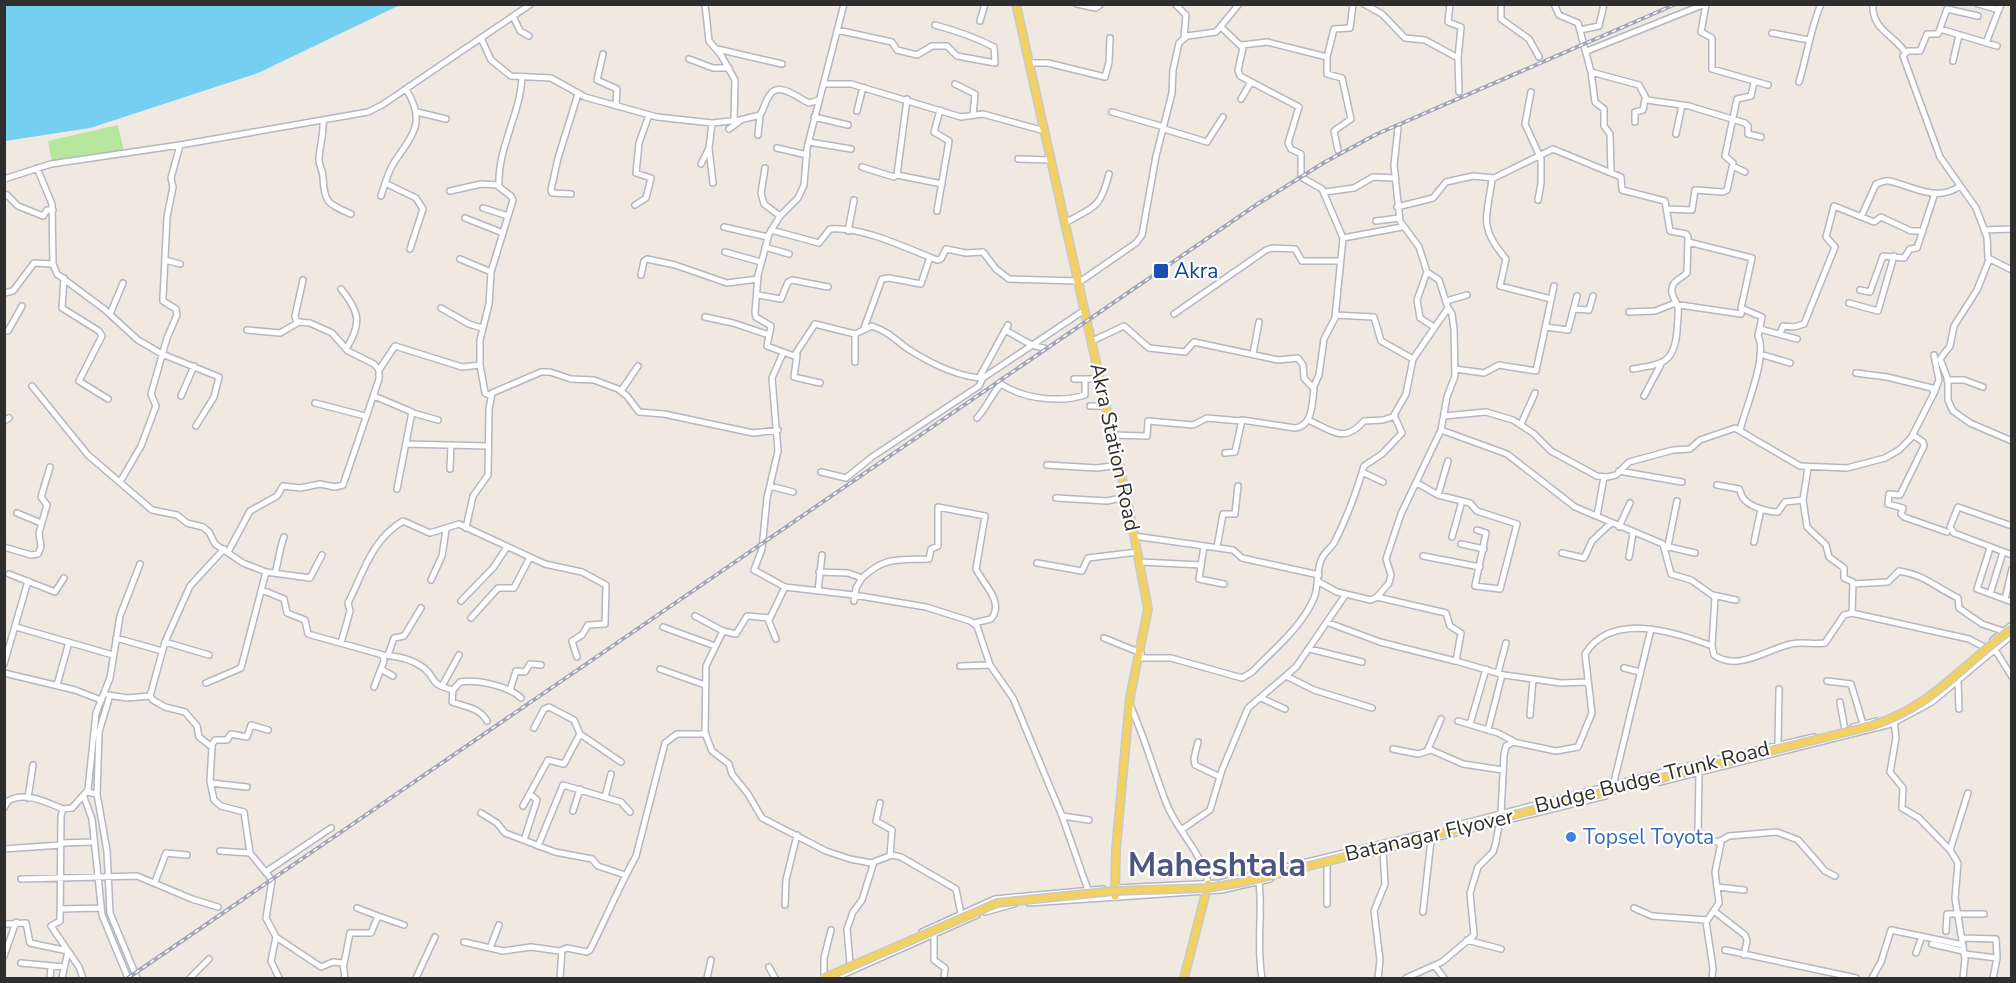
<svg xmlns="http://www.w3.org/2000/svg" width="2016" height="983" font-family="'Nunito Sans',sans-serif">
<rect width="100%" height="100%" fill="#efe9e1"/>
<path fill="#b6e59e" d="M118,125L124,152L52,162L48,141Z"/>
<path fill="#75cff0" d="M5,4H400V5L258,73L90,128L5,141Z"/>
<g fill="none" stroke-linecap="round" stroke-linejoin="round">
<g stroke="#b4b7c1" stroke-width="8">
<path id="minor" d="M705,4L709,41L721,55L735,80L734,121
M844,4L807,148L804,185L798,198L780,216L769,234L758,275L755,313L756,317L771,326L767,346L794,356L815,324L855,334L872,326C889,332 894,339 908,349C930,363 957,377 983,378L1083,311
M1077,4L1096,8L1101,4
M1175,4L1186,15L1184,37
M1364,4L1382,14L1405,38L1425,40L1458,58L1461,27L1448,22L1450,4
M1501,4V19L1529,39L1539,57
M1554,4L1559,15L1578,23L1591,72L1639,85L1647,100L1689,106L1745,123L1748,126V134L1761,137
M1706,4L1701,32L1712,38V69L1768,85
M1873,4C1871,29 1894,35 1905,52
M1978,4L1999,10
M513,16L520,31L529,36
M1978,16L1947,9L1938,34H1927L1920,51H1908L1903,56L1940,157L1976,208L1987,237L1988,258L2012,270
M980,21L985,4
M1221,27L1243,48L1238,70L1240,76L1299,107L1288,143L1291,149L1301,154V177L1322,189L1343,238L1335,318L1324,339L1319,375L1314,386
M1940,29L1997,46
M837,30L892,42L897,50L917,55L932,46H947L957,56L995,63L994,47C975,37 957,31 935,25
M1580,30L1599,26L1604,4
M1772,33L1809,40
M481,38L491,60L511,76L551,78L585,97L657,117L712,123L740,120L760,115C764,109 765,102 769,96C778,80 798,98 809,103L819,100
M1986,43L2001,4
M1242,45L1267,42L1327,57
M717,49L782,64
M1587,51L1705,4
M603,54L597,80L617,89L616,104
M1458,58L1459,92
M689,59L713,68H729
M1953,61L1959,35
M1031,63H1048L1105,77L1109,62L1110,38
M1591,72L1595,102L1604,109V126L1610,134L1611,172
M1799,82C1807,56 1810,30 1821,4
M824,84H851L961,117L983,114L1045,131
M955,84L975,94L973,115
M1531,92L1525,124L1541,159V183L1538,200
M1241,99L1251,82
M857,111L863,87
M417,112L446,119
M1112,112L1164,127
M814,117L848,125
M323,120C324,134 320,145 319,158C318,165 323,170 323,177C324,203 328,204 351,214
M1635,122V112L1643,110L1645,99
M729,129L740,121
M1164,129L1207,142L1223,117
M1676,134L1682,105
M758,135L760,115
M809,142L851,149
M777,148L807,155
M709,149L713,183
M1338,150L1334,131L1351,119L1342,78L1327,74V57L1334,29L1350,28L1353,4
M1018,159L1051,160
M701,164L709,148L712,123
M1733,166L1745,172
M862,167L894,177L897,175L907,99
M37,168L52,204L53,264L57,274L104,309L138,340L162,354L219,377L214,397L196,426
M765,168L761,193L764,204L780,216
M897,175L942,184
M4,179L51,164L180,145L368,112L382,105L531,4
M1492,179C1487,219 1478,226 1506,259L1500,286L1551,299
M385,183L416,198L423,209L410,249
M450,191L481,184L498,185
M1325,192L1354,188L1373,177L1395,178
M571,194L552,193L551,190L558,158L578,94
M7,195L18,206L43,216L47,210H53
M381,196C385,184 388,171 395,161C414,133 426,121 406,89
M635,205L646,198L651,178L636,173L639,143L649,115
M1397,207L1433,198L1446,182L1473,176L1494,178L1553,149L1621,177L1622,190L1665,201L1670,231L1686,234L1688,237L1687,273C1683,277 1675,280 1673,285C1669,295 1676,299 1678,307C1679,315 1677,324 1677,331C1674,364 1662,364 1633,369
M483,208L508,216
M1667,209L1692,210L1695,190L1723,192L1727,190L1733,163L1725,156L1737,99L1751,96L1754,82
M937,211L949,141L934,132L940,110
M1861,217L1876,184C1880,183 1885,180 1889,181C1913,186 1936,203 1960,186
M465,218L503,233
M1376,221L1399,218
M1065,223C1095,206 1100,209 1109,174
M724,227L768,237
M771,230L819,243L830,229C862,226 908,249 937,260L941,259L946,249L966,253L983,252L996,269L1009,279L1078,281
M1984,230L2012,229
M848,231L854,200
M1343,238L1402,227
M1688,242L1752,258L1741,308L1762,317L1758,336C1768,355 1746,407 1740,430
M765,247L789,254
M725,252L761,262
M460,259L491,272
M165,260L180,264
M1989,260L1977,290L1954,326L1950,346L1940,359L1948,380V400L1953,411L1970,423L2012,441
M1427,272L1417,300L1420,318L1434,327
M641,275L644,261L647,259L675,265L727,283L758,279
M64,278L62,308L99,331L102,336L79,381L108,399
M1078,283L1136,243L1142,235L1156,156L1172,93L1173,70L1179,43L1187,36L1216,32L1239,4
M341,289C360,312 362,324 346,349
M1860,290L1870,292L1883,256L1904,258L1910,249L1917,248L1935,193
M4,293L13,291L34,263L53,264
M758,295L781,299L788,282L792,280L828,287
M1446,301L1467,295
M1849,303L1878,311L1894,256
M441,308L469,324L482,328
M1574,309L1589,310L1593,296
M1629,312L1655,311L1673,304L1741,314L1742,309
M110,314L123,283
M1174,314L1266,250L1272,248L1295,249L1302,261H1339
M1335,315L1374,317L1381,341L1413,359
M705,317L733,323L769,335
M297,323L295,316L303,280
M1546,327L1568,330L1577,296
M864,328L882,279L889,278L921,284L930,257
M1760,329L1797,339
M1005,330C1019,337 1029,346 1044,348
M4,331H8L22,306
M1780,334L1783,326L1794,327L1804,324L1835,247L1826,237L1834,206L1874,222L1881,217L1911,231H1923
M1092,341L1124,326L1149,348L1185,352L1194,342L1278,360L1298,358L1303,365L1304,378L1314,389C1312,403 1313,426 1295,428L1242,420L1235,452L1225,453
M783,353L772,378L778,451L767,498L762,549L754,570L785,587L854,595L926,607L970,621L977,626L990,665L1013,698L1062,816L1088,890
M1253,354L1259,322
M1760,354L1790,363
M797,355L794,377L820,383
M855,362V334
M480,365L485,393L491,396
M1455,369L1484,373L1499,365L1536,371L1554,286
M379,370L395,346L462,367L480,365V340L489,304L491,272L513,200L511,196L499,187C497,149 520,115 522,78
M1856,373L1887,377L1932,388L1934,393
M979,378L1008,325
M1074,379H1100
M1947,380H1964L1983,387
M32,386L88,455L152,510L177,515L187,523L203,527L209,532L215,544L243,563L266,572L241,668L206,683
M621,391L638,366
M181,396L194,366
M374,396L412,412L397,489
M1644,396L1661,364
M315,403L365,416
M1090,406H1105
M413,413L438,420
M1444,416L1486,412L1513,420L1533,433L1551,451L1597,476L1607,477L1616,475L1629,462L1673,450L1690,449L1700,440L1735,428L1800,466L1847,468L1885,458L1899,450L1911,438L1934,393L1939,380L1934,355
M977,418C987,407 991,395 1001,384C1024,399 1059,403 1085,395V379
M1308,420C1333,431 1344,444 1364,421L1383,420L1395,416
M4,421L9,418
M1521,424L1535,393
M1441,430L1507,454L1575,507L1663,544L1671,574L1691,580L1715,597L1712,646
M1112,435L1147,436L1148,421L1193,425L1207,418L1241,421
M1913,435L1923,442L1924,446L1900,495L1889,494L1888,504L1903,508L1901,514L1904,517L1947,532
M407,444L488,446
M1047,465L1097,468L1119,465
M1808,468L1803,500L1807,527L1826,545L1829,557L1844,568V578L1853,582L1852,613
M450,469L451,445
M1619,471L1682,482
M821,472L846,478L872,457L979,386L983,378
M1362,472L1383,482
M120,482L141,446L156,406L151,394L167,338L177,315L176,309L163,301V298L167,217L173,187L171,178L180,145
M1417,483L1438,495L1470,503L1477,511L1517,524L1500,589L1475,586L1486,533L1477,530
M1717,485L1739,489C1741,492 1741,495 1743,498C1750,507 1768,512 1778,512L1785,502L1803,500
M770,486L793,492
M1438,495L1448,461
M1056,498L1107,501L1126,497
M17,513L41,523
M1597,516L1604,477
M2012,526L1958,507L1950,527L1954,533L2012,555
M1619,527L1630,503
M466,528L473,496L488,475L489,409L492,393L541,372H550L571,379L594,380L618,389L627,396L639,412L664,414L753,433L778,430
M1134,536L1233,550L1242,558L1319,575
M1452,537L1462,501
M1754,542L1761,509
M1461,544L1484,549
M1204,546L1199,579L1224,584
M1665,546L1695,553
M1668,546L1677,501
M4,547L31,555L38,554L41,547L39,533L47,505L41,497L50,467
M1217,547L1223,514H1235L1238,486
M1990,548L1977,589L2012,602
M224,549L190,586L165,642L150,696L153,700L165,707L185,712L197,726L199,737L212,747L210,781L214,800L221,806L244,812L250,853L272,880L266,918L276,937L271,961L279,978
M228,552L250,511L277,496L283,486L300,488L320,484L335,487L343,485L379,379V370L374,364L348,351L332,333L310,323L299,322L280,333L247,330
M1562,553L1584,558L1592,541L1611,523
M1423,556L1480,567
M1629,557L1633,533
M1140,562L1201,565
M1037,563L1082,571L1088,558L1138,552
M266,572L310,578L322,555
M819,572L848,573L862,578C885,556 899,560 929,559L931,549L938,546V507L985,516L976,569C983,584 1005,602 991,619L974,623
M275,573C279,560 279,550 284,537
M9,574L55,592L64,578
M431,580L442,556L446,530
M1319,582L1337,592L1371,600L1377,597L1389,583L1391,575L1386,559L1401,514L1441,430L1447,397L1455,376L1454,329L1452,314L1448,308
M1853,584L1888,582L1899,571C1925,575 1935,587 1958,598L1959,608L1982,624L2003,631
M785,587L770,618L747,616L736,634L723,631L706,666L705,733L712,751L729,764L732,774L748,794L762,818L826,851L850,859L871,863L892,855L901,857L956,889L961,914
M262,590L284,599L287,613L305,620L308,634L383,655L384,661L374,687
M818,591L822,555
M1990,594L2003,552
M1713,595L1736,600
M1377,597L1446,613L1450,626L1461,633L1456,661L1504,675L1533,679L1530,715
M2005,599L2012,569
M461,601L493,568L507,547
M854,601L856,588L862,578
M695,616L723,631
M471,618L498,588H514L530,557
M768,619L776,639
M1329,623L1380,642L1455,661
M16,627L113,655
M663,627L715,646
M116,638L162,651
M1104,638L1141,653
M1993,640L2012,625
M165,642L209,655
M341,643L350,611L348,603C363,574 371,540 403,521L430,533L459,524L545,564L582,572L606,585L605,624L588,625L582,635L572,641L577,657
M1994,648L2012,677
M1310,649L1362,662
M383,655C398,656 412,659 424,668C439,681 427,683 453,690L460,682C476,679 509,686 521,698
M388,655L394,638L404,636L421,608
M1140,658H1171L1242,678L1252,672C1273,650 1302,627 1314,598C1319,586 1316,569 1322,558C1325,552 1331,548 1334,543C1347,518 1356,493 1364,466L1382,454L1402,433L1394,415L1406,394L1413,359L1448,308L1439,280L1427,272L1419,247L1400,221L1394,165L1398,128
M4,664L28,581
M960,666L990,665
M1624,668L1640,672
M381,669L393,676
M660,669L705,685
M4,673L75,690L101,700
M1498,673L1506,643
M1286,676L1314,690L1372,708
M1533,679L1561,683L1588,682
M1958,680L1959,709
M1827,681L1851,684L1863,724
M57,685L69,642
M442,686L459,655
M453,690L452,702C465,707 479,707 487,721
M510,690L516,671L525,672L530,664L541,665
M108,695L127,698L150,696
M1261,698L1285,709
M1840,702L1845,730
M1130,705C1145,738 1154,772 1167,805C1178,832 1204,855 1208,884
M1894,720L1896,738L1890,772L1903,788L1902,808L1919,818L1950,850L1958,863L1955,898L1965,959L1963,978
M1458,721L1498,733L1515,742
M1470,724L1486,669
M1853,727L1876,721
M1488,730L1502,675
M580,734L621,762
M1198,742L1194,758L1195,765L1220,777
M212,745L215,740H227L231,734L247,737L251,725L268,730
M1778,745L1779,689
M1393,749L1418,754L1431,750L1463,764L1503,770
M1428,749L1441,719
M1699,773L1698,833L1704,838L1721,843L1715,872L1719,903L1706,922L1713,968L1712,978
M1660,782L1891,724L1932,702L2012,635
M211,783L247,787
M1613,786L1651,629
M87,792L97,794L107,851L110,913L137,978
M97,794L99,732L110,695
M84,797L92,819L102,915L128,978
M605,797L611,774
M28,798L33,765
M880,803L876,821L892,830L890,856
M523,806L548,760L564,764L580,734L574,720L549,707L544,709L534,728
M4,808L8,801C25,791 46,802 63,809
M573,811L580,789
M481,813L497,823L505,833L555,852L592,859L598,866L625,875
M1062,816L1089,820
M1454,826L1667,771L1814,737
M1181,830L1210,810L1222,770L1248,708L1296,667L1346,594
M524,840L537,800L530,794
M1720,841L1729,836L1777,832L1798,840L1825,871L1835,876
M61,843L92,842
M538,846L563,785L621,802L630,812
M4,849L61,845
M1950,850L1968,793
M220,851L250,853
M1372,853L1605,796
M267,871L331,828
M21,879L137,876L192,899L218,907
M155,882L166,853L187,855
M1259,882C1263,914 1256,946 1262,978
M1717,887L1744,890
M1116,888L1220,883L1419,835
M1029,903L1221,890L1270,879
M1327,904V864
M785,905L786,880L797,835
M357,908L378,916
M1634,908L1652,916L1707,920
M60,909L101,908
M1714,911L1745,935L1747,941L1744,955
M985,912L1014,904
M1423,912L1431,840
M4,924L26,923L30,943L68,951L62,978
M1946,931L1947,914H1984
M922,932L995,899L1103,889
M934,935V960L945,968L944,978
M276,937L321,967L333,962L343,963L345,978
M1962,938L1996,939L1997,958L1993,978
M1467,940L1501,949
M464,942L503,951L531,947L560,951L567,948L587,952L590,950C606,918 619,887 636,856L665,743L677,734H706
M1932,944L1963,951
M490,948L499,925
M1725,950L1856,978
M1916,953L1922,936
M1964,954L1997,958
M4,956L16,922
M21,963L64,967
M344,964L350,933H371L378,916L404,925
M850,964L847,929L853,912L862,900L874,862
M1435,966L1444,978
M769,967L775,978
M824,975V958L831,930
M50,978L51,966
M83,978L79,967L51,926L60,921L61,816L63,809L72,808L88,790L96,713L110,678L120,616L140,564
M190,978L209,959
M416,978L435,937
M560,978L562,950
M707,978L711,960
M835,978L977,915
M1378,978L1380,960L1374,911L1385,884L1383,851
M1406,978L1442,962L1474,935L1470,893L1478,867L1493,852L1496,842L1501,814L1504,755L1506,746L1513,742L1556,751L1578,747L1592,713L1585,654C1612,611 1675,632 1712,646L1714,655C1738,672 1767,649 1791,644C1802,641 1814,645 1825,643L1844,615L1852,613L1969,639L1984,647
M1872,978L1881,962L1891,930L1963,945"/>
</g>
<g stroke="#c9c9c9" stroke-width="10">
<path id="major" d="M1016,4L1130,514L1148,609L1130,697L1116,849L1115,896
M1184,978L1208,884"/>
</g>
<use href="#minor" stroke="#fff" stroke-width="5"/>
<use href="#major" stroke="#f2d163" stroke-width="7"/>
<g stroke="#a3a6b8" stroke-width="4">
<path id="rail" d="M128,978L1256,205L1325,162L1377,134L1676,4"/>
</g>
<use href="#rail" stroke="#fff" stroke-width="1.5" stroke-dasharray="4.5" stroke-linecap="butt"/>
<g stroke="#c9c9c9" stroke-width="10" stroke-linecap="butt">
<path id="major-bridge" d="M824,978L997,903L1114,891L1207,888L1244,882L1871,726C1937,704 1958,667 2012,629"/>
</g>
<use href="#major-bridge" stroke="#f2d163" stroke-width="7"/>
</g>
<rect fill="#1a4fb4" stroke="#fff" stroke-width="2" x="1153" y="263" width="16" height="16" rx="3"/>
<circle fill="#3f7fe0" stroke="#fff" stroke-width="2" cx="1571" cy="837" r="6"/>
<g text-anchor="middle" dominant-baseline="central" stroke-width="4.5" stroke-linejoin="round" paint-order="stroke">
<g font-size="21" fill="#164399" stroke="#fff" text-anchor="start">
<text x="1174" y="271">Akra</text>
</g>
<g font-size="21" fill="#2e2e2e" stroke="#fff">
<text transform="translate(1115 447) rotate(78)">Akra Station Road</text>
<text transform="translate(1652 777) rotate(-14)">Budge Budge Trunk Road</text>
<text transform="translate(1429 835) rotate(-13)">Batanagar Flyover</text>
</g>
<g font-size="21" fill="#366cbe" stroke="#fff" text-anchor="start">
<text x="1583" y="837">Topsel Toyota</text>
</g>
<g font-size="33" font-weight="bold" fill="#4d5680" stroke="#fff">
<text x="1217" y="865">Maheshtala</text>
</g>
</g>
<rect width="2016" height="983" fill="none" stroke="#2e2e2e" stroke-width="12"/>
</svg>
